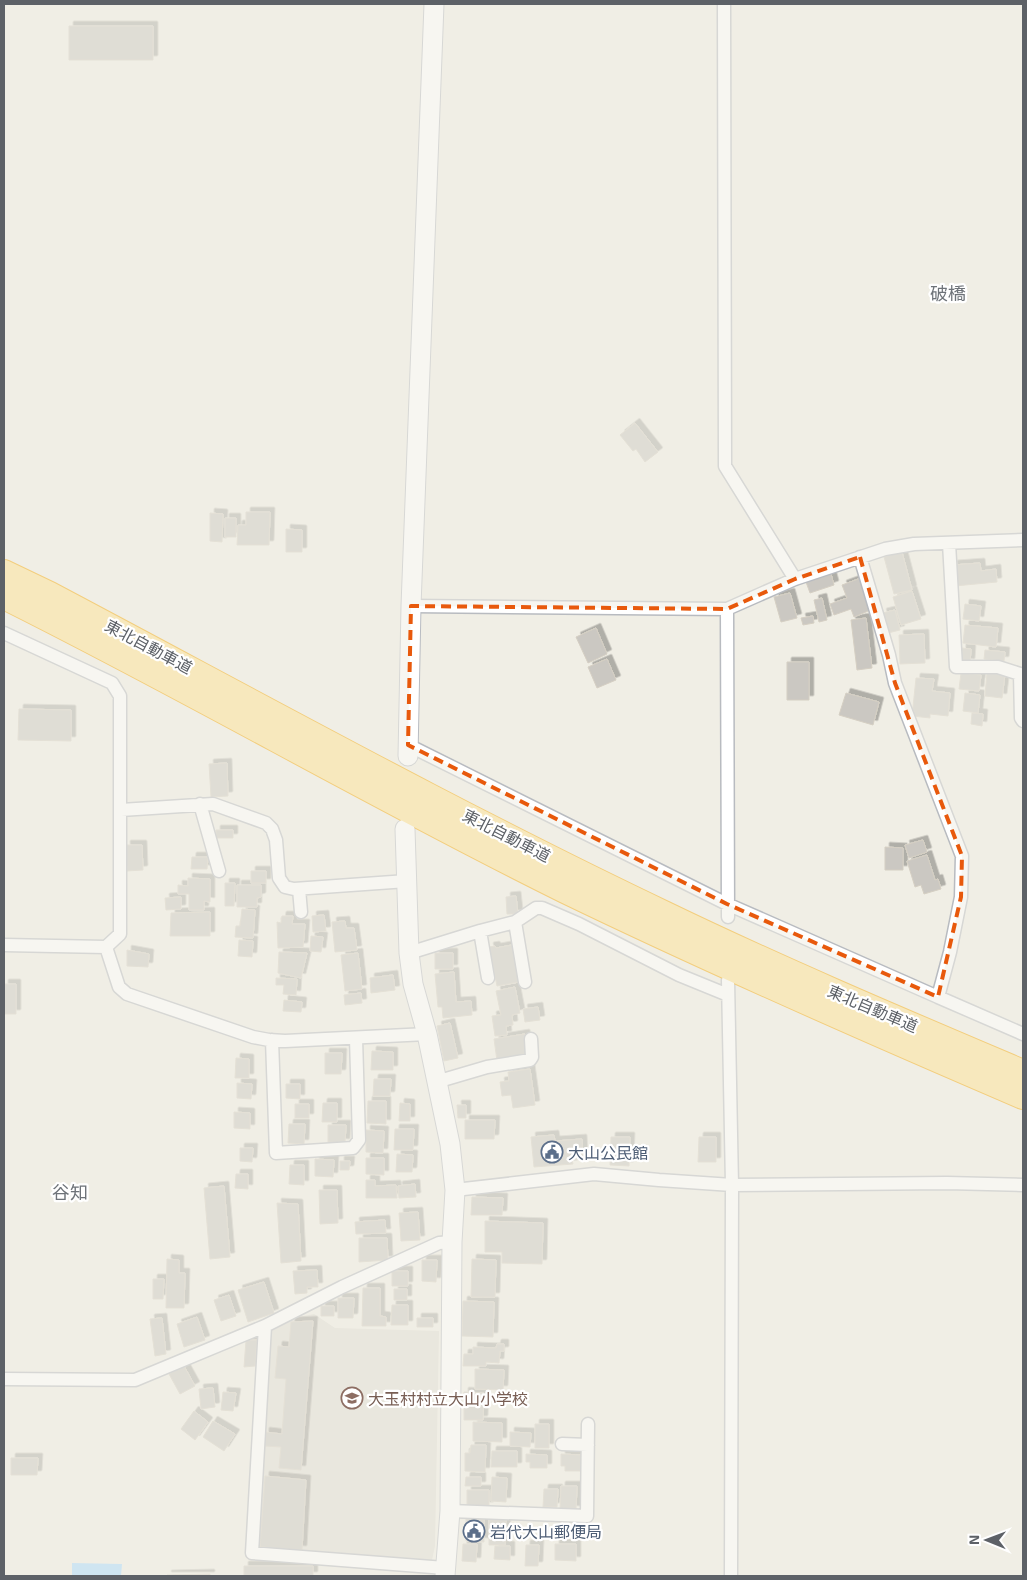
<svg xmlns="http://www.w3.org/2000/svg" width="1027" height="1580" font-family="'Exo 2','Noto Sans JP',sans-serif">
<defs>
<filter id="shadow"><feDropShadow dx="4.5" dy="-4.5" stdDeviation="0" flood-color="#0004"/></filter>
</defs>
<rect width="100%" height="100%" fill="#f0eee5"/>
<path fill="#e0ddd4" d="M314,1314L335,1328L439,1331L435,1546L432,1560L257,1551L270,1330L286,1319Z"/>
<path fill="#a6d9ff" d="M72,1563L122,1564L121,1576H72Z"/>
<path fill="#cbc8c2" stroke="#d5cfc3" filter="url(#shadow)" d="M69,26H153V60H69Z
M635,423L658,452L645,462L636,449L633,451L620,435Z
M246,512H270L269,545H237L238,525H246Z
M210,513L223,514L222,542L210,541Z
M225,518H236V537H225Z
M286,529L302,530V552H286Z
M902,552L912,590L894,594L884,557Z
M980,563L981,571L996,569L997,582L955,586L953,565Z
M831,574L834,585L810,593L806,582Z
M861,578L873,609L854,617L851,609L834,615L830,604L847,598L842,585Z
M912,591L921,619L901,625L893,597Z
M790,593L797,618L781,622L774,597Z
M822,598L827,620L819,622L814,600Z
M965,604L981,606L979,621L963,619Z
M895,610L900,630L888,633L882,613Z
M813,616L814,623L803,625L801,618Z
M866,618L872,668L857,670L851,620Z
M965,625L998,628L996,647L963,643Z
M596,628L607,654L588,663L576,637Z
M924,634L925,663L900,664L899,635Z
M962,648L971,649L970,663L961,662Z
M985,650L1005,652L1004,661L984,659Z
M607,659L616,680L597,688L588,667Z
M787,662H809V700H787Z
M987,672L1005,674L1002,698L985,696Z
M961,673L981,675L979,691L959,689Z
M916,678L934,679L932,691L950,693L948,716L930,714V718L912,716Z
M846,693L879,702L873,725L839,715Z
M965,693L980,695L978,713L963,711Z
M19,709L71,710V741L18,740Z
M972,713L983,714L982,726L971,724Z
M227,763L228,796L211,797L209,764Z
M216,830H233V838H216Z
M923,840L927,852L909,858L905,845Z
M126,845H142L143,870L127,871Z
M885,847L903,848V870H885Z
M927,855L935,880L938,879L941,889L924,894L921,885L915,887L907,861Z
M192,857H208L207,869H191Z
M251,871H266V883H251Z
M188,878L210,879V902L204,901V910H189V894H178V885L188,886Z
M225,883H235L234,906H225Z
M237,885H261V897L257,898V907H237Z
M516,896L518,914H507L506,897Z
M181,897V909L166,910L165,898Z
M242,909L255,910L253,938L235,937L236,926H240Z
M210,912V936H170L171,913Z
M324,915L326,931L313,932L312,916Z
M282,916H293L292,924H305L303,947L278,948L277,922L281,923Z
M345,921L346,928H354L357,950L335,952L332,922Z
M311,936L323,937L321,952L310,951Z
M239,940L253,941L252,957L238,956Z
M512,945L519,982L497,986L489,947L495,946L496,948Z
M127,950L149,954L148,967L127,966Z
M279,952L307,953L301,978L278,973Z
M358,953L362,989L345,991L341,955Z
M435,953H453V969H435Z
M454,972L456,1002L471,1001L472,1015L443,1018L442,1007H438L435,974Z
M393,975L395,990L371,993L370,978Z
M276,978L297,979L296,995L283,994L284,985H276Z
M4,984H16V1014H4Z
M515,987L520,1013L512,1015L513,1025L506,1026L507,1035L495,1036L492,1016L501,1015L496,991Z
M361,993L362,1003L345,1005L344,995Z
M284,1000L302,1002L301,1012L283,1011Z
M538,1007L540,1020L525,1022L523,1009Z
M450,1023L458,1058L444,1061L437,1026Z
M525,1034L528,1056L497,1061L494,1039Z
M372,1051L393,1052V1070H371Z
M325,1053H342L341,1074H325Z
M236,1058L249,1059V1078H235Z
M530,1069L535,1105L513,1108L511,1095L502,1096L500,1082L509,1081L508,1072Z
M374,1079H391L390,1096H373Z
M237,1083L252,1084L251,1099L237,1098Z
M286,1084H300V1099L286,1098Z
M368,1101H386V1124L367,1123Z
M323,1103H337V1122H322Z
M400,1103L410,1104V1121H399Z
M295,1104H309V1118H295Z
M457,1105H466V1118H458Z
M234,1112L250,1113V1129L234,1128Z
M465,1120H495L494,1139H465Z
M289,1124H305L304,1144L288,1143Z
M328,1125H346L345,1143L328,1142Z
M395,1129H414L413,1150H394Z
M366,1130L384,1131L383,1153L366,1152Z
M554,1135L555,1141L582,1139L583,1159H572L573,1164L534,1167L531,1137Z
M611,1137H630L629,1166L610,1165Z
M699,1137H716V1162H698Z
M240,1148H253L252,1162L240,1161Z
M397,1154L413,1155L412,1172H396Z
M366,1158H384V1175L366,1174Z
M315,1159L334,1160L333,1177L315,1176Z
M340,1161H350L349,1170H340Z
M290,1165H304V1185L289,1184Z
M236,1174H248V1189L235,1188Z
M366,1180H375V1186L396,1185L397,1198H366Z
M415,1184L416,1197L399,1198L398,1186Z
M224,1186L230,1257L210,1259L204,1188Z
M319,1190H337L338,1223L320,1224Z
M472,1197L503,1198L502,1215H471Z
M277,1203L298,1204L301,1261L281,1263Z
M418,1212L420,1240L401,1241L399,1213Z
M385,1220L386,1233L356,1234L355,1222Z
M485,1221L543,1223L542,1264L502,1263V1252H485Z
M359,1238H387L388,1260L359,1262Z
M167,1259L179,1260V1273H185L184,1308H166Z
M472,1259L496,1260L495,1297H471Z
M422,1260H437L436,1282L422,1281Z
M317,1270L318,1287H307V1293L295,1294L293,1271Z
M392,1271H408V1286H392Z
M153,1279H164L163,1299H153Z
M264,1282L274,1313L248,1322L238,1290Z
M363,1288H380V1316L386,1317V1326H362Z
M394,1289H407V1300H394Z
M229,1295L236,1316L221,1321L214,1300Z
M338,1298H354L353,1318H338Z
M463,1301L494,1302L493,1337L462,1336Z
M392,1305H408V1325H391Z
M321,1306H334V1316H321Z
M197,1317L205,1340L184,1347L177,1324Z
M162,1318L166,1354L155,1356L150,1319Z
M417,1318H433V1327H417Z
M313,1321L301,1470L279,1468L281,1447L264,1446L265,1432L282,1434L286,1379L275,1378L278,1346L289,1347L291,1322Z
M246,1340H257L255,1366L244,1367Z
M497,1344H504V1351H500L499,1363L486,1362V1366H463L464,1354H473V1347L496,1348Z
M184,1366L195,1386L180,1394L169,1374Z
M475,1369L504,1370L503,1390L475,1389Z
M213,1388L215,1407L201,1409L199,1389Z
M223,1392L236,1393L233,1411L221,1410Z
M464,1392L484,1393L483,1420H464Z
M194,1411L208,1422L195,1440L181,1429Z
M213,1421L235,1434L224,1451L203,1437Z
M473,1422L502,1423V1442L473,1441Z
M535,1424H549V1448H535Z
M510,1432L531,1433L530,1447L510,1446Z
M471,1445H486L485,1472L465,1471V1453H470Z
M492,1451H517V1467H491Z
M526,1454L547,1455V1468H530V1462H526Z
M561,1454L582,1455V1471H565V1466H561Z
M11,1458H38L37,1475H11Z
M265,1476L306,1480L302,1550L260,1547Z
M466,1477H481V1486H465Z
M492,1477L507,1478L506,1502L491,1501Z
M561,1486H577L576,1510L560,1509Z
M544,1489H558L557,1507H543Z
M467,1490H489V1506H467Z
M489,1518H506L505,1545H489Z
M466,1519H484V1542L466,1541Z
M463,1544H477L476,1562L462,1561Z
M555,1544H576V1561L555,1560Z
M526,1545H539L538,1566H525Z
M495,1546H510V1560L494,1559Z
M244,1566H313V1576H244Z
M210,1574V1576H167V1575Z"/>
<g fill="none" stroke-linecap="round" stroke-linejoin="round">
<g stroke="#b8bbc0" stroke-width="15">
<path id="street" d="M724,4L725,466L795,579
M949,543L956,667H998L1020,674L1021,718L1023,721
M860,557L889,655L895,683L962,856L961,897L950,952L938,997L1023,1034
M411,606L727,609L795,579L885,549L914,544L1023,540
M727,609L728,917
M4,633L112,683L120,696V934L106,947
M408,745L727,904L938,997
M200,804L219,871
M121,810L213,804L266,823L272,829L276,840L279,878L285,887L294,889L407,881
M299,889L301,912
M515,922L525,982
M480,931L488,978
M4,945L106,947L119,987L127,994L253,1037L269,1040L285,1041L427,1034
M409,953L480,931L515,922L536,908H542L579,924L679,975L728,995
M728,980L732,1185L731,1576
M272,1040L276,1153L353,1148L359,1140L356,1038
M436,1082L487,1067L530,1060L532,1057L531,1039
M455,1190L594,1174L659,1180L732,1185L947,1183L1023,1185
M265,1326L252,1553L445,1568
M4,1379L135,1380L265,1326L342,1287L439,1243L452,1242
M562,1444L588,1445
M450,1511L587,1516L588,1424"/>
</g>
<g stroke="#b9bcc2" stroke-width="21">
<path id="secondary" d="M408,756L411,606L434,4
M405,829L409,953L413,984L427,1034L450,1144L455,1190L452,1242L450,1511L445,1576"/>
</g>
<g stroke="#f5a600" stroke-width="26">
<path id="highway" d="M4,572L50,594C254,702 456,814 664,913C782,970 903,1021 1023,1072
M4,597C193,691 376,798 565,891C716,964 869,1031 1023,1097"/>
</g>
<use href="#street" stroke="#fff" stroke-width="12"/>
<use href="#secondary" stroke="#fff" stroke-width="19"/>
<use href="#highway" stroke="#ffe18d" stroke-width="24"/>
</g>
<path d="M0 0H1027V1580H0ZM860,557L895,683L962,856L961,897L938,997L727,904L408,745L411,606L727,609L795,579Z" fill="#f0eee5" fill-opacity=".55" fill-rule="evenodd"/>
<path fill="none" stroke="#e8590c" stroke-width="4" stroke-dasharray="10 6" stroke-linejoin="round" d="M860,557L895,683L962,856L961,897L938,997L727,904L408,745L411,606L727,609L795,579Z"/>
<defs>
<g id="civic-ring" transform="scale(1.125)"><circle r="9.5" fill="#fff" stroke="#5c6f8a" stroke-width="1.5"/><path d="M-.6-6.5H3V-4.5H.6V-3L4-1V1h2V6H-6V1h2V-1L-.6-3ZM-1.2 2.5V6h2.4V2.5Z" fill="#5c6f8a"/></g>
<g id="school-ring" transform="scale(1.125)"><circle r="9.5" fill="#fff" stroke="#8d6e63" stroke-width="1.5"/><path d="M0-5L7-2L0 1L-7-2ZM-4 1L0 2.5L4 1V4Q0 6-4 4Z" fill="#8d6e63"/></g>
</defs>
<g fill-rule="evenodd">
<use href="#civic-ring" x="552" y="1152"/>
<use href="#school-ring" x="352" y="1398"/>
<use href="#civic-ring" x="474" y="1531"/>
</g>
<g text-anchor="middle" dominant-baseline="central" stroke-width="4.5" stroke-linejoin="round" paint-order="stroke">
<g font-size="16" fill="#5d6167" stroke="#fff">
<text transform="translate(149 646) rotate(28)">東北自動車道</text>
<text transform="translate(507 835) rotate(27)">東北自動車道</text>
<text transform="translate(873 1008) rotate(23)">東北自動車道</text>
</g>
<g font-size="16" fill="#4e5e75" stroke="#fff" text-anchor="start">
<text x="568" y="1152">大山公民館</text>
<text x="490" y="1531">岩代大山郵便局</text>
</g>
<g font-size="16" fill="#785e54" stroke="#fff" text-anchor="start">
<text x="368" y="1398">大玉村村立大山小学校</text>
</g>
<g font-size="18" fill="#6e7379" stroke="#fff">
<text x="948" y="293">破橋</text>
<text x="70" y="1192">谷知</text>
</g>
</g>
<rect width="1027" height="1580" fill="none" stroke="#5d6167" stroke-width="10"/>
<g transform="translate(987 1540) rotate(271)" stroke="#ffffff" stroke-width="4" paint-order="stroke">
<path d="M0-4L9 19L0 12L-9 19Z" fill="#5d6167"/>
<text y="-8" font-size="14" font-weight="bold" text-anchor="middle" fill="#5d6167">N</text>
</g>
</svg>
